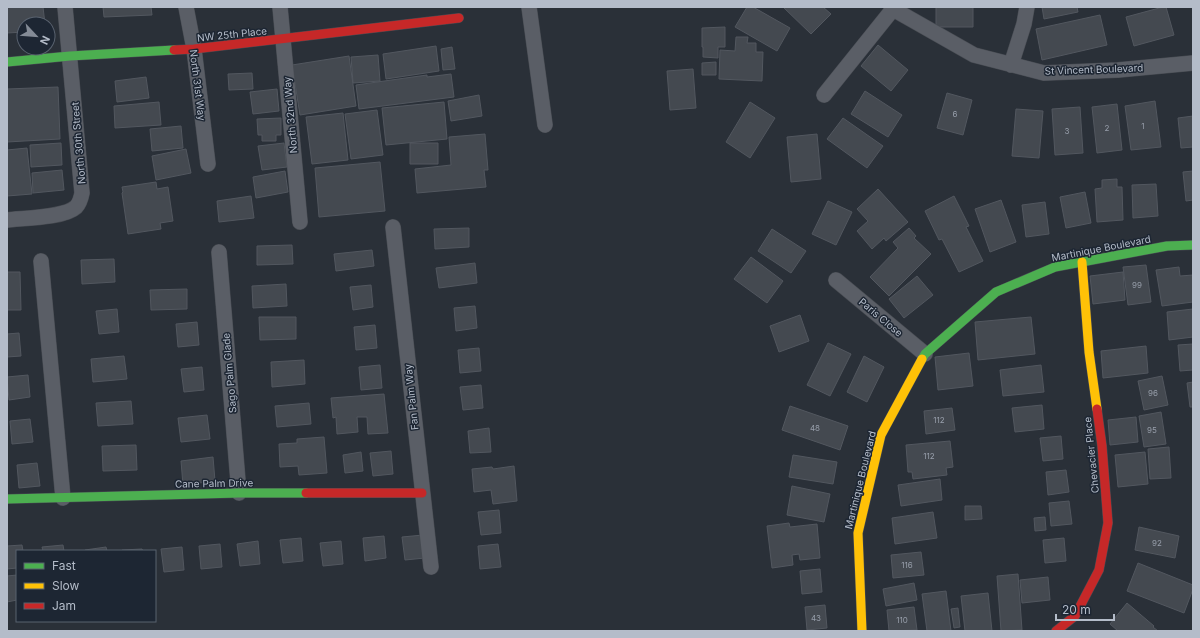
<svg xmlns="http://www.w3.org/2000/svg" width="1200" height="638" font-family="Inter,sans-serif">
<rect width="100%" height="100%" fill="#2a3038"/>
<path fill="#444950" stroke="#52575f" d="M7,7H43L45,24H24V32L7,33Z
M103,7H151L152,15L104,17Z
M747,7H753L790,28L777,51L735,27Z
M783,7H823L831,14L811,34Z
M936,7H973V27H936Z
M1042,7H1077L1078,12L1044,19Z
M1163,7H1166L1174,35L1134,46L1126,17Z
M1100,15L1107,45L1042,60L1036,29Z
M725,27V47H718V58L703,57V47H702V28Z
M736,37H748L747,43H756V52H763L762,81L719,79L720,50L735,51Z
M878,45L908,70L891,91L861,66Z
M436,46L439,71L386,79L383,54Z
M452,47L455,69L443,70L441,49Z
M378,55L380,81L353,83L351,57Z
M349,56L356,106L300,115L292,65Z
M716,62V75H702V63Z
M693,69L696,108L670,110L667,71Z
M252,73L253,89L229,90L228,74Z
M451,74L454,97L359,109L356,85L427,75V77Z
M146,77L149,98L117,102L115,81Z
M58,87L60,139L7,142V89Z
M277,89L279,111L253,114L250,92Z
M865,91L902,115L888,137L851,114Z
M947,93L972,100L963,135L937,128Z
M479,95L482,116L451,121L448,101Z
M1155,101L1161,147L1131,150L1125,106Z
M159,102L161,125L115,128L114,106Z
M444,102L447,139L386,145L382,108Z
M750,102L775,118L750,158L726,142Z
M1117,104L1122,150L1097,153L1092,107Z
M1080,107L1083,153L1055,155L1052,109Z
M1016,109L1043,111L1039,158L1012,156Z
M377,110L383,155L351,159L345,114Z
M343,113L348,160L312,164L306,117Z
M1193,116V147L1181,148L1178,118Z
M281,118V135H276V141H262V135H258L257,119Z
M843,118L883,146L867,168L827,139Z
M181,126L183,148L152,151L150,129Z
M485,134L488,170H484L486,187L417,193L415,169L451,165L449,137Z
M817,134L821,179L791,182L787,137Z
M61,143L62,165L31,167L30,145Z
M284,143L287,167L262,170L258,146Z
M410,143H438V164H410Z
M27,148L32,194L7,196V150Z
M186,149L191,173L156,180L152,156Z
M380,162L385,211L319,217L315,168Z
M62,170L64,190L33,193L32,173Z
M285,171L288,192L256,198L253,177Z
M1193,171V200L1186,201L1183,172Z
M1117,179V187H1122L1123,220L1097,222L1095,189L1102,188V180Z
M156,182L157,189L168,187L173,221L160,223L161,229L128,234L122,193L123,192L122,187Z
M1156,184L1158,216L1133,218L1132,185Z
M878,189L908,222L886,241L884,238L872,249L857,231L868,221L857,209Z
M1085,192L1091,223L1066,228L1060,197Z
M251,196L254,218L219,222L217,201Z
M954,196L969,226L966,227L983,261L959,272L942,239L939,240L925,211Z
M1001,200L1016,242L990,252L975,209Z
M828,201L852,212L836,245L812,234Z
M1045,202L1049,234L1026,237L1022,205Z
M469,228V247L435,249L434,229Z
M909,228L916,236L914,238L931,254L889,296L870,277L898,248L893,242Z
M772,229L806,251L791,273L758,251Z
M292,245L293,264L257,265V246Z
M372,250L374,266L336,271L334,254Z
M751,257L783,281L767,303L734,279Z
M114,259L115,282L82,284L81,260Z
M475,263L477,283L439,288L436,268Z
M1146,265L1151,302L1128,305L1123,267Z
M1179,267L1180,276L1193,275V302L1162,306L1156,270Z
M7,272H20L21,310H7Z
M1123,272L1125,300L1093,304L1090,276Z
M917,276L933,295L904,318L889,299Z
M286,284L287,306L253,308L252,286Z
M371,285L373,307L353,310L350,287Z
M187,289V309L151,310L150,290Z
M475,306L477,328L456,331L454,308Z
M117,309L119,332L99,334L96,311Z
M1193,309V337L1169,340L1167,312Z
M800,315L809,341L779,352L770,326Z
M259,317H296V339L260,340Z
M1031,317L1035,354L978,360L975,322Z
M197,322L199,345L178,347L176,324Z
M375,325L377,348L356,350L354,327Z
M19,333L21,356L7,357V334Z
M828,343L851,354L830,396L807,385Z
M1193,344V370L1180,371L1178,345Z
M1146,346L1148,373L1103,378L1101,351Z
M479,348L481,371L460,373L458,350Z
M969,353L973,386L938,390L935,357Z
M124,356L127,379L93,382L91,359Z
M864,356L884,367L867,402L847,392Z
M304,360L305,384L272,387L271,362Z
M380,365L382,388L361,390L359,367Z
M1041,365L1044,392L1003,396L1000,370Z
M202,367L204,390L184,392L181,369Z
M28,375L30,397L9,400L7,377Z
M1162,376L1168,405L1144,410L1138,381Z
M1193,382V407H1190L1187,383Z
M481,385L483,408L463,410L460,387Z
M384,394L388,433L368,434L367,417H357L358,432L337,434L336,417L333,418L331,398Z
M131,401L133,424L98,426L96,403Z
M309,403L311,424L277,427L275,406Z
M1042,405L1044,429L1015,432L1012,408Z
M790,406L848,426L840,450L782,430Z
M952,408L955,430L926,434L924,411Z
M1161,412L1166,444L1144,447L1139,416Z
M207,415L210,439L181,442L178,418Z
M1136,417L1138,442L1110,445L1108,420Z
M30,419L33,442L12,444L10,421Z
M489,428L491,452L470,453L468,431Z
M1061,436L1063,459L1043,461L1040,438Z
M324,437L327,473L299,475L298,466L280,467L279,444L297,443V439Z
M950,441L953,467L946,468L947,475L913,479L912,472H908L906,445Z
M136,445L137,470L103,471L102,446Z
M1169,447L1171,478L1150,479L1148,449Z
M391,451L393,474L373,476L370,453Z
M361,452L363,471L345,473L343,455Z
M1145,452L1148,484L1118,487L1115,455Z
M793,455L837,462L833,484L789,477Z
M213,457L215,481L183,485L181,461Z
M37,463L40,486L19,488L17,465Z
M514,466L517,501L493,504L491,490L474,492L472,469L492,467L493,469Z
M1066,470L1069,492L1048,495L1046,472Z
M940,479L942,500L901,506L898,485Z
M792,486L830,494L824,522L787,515Z
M1069,501L1072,524L1051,526L1049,503Z
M965,506H981L982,519L965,520Z
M499,510L501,533L481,535L478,512Z
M933,512L937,538L895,544L892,518Z
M1045,517L1046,530L1035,531L1034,518Z
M789,523L790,527L817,524L820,558L800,560L799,554L792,555L793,565L772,568L767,526Z
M1139,527L1179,536L1175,558L1135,550Z
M423,535L425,558L405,560L402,537Z
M384,536L386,558L365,561L363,538Z
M301,538L303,561L283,563L280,540Z
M1064,538L1066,561L1045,563L1043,540Z
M258,541L260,564L240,566L237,544Z
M341,541L343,564L323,566L320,543Z
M220,544L222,567L201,569L199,546Z
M498,544L501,567L480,569L478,546Z
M22,545L23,551H17V568L7,569V546Z
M63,545L64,551H43L42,547Z
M106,547L107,551H86L85,550Z
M182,547L184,570L164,572L161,549Z
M142,549L143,551H122V550Z
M921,552L924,575L893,578L891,555Z
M1138,563L1193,585V589L1184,613L1127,591Z
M820,569L822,592L802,594L800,571Z
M1018,574L1022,630L1001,631L997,576Z
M17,575V600L7,602V576Z
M1048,577L1050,600L1022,603L1020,580Z
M914,583L917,600L886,606L883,589Z
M946,591L951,631H927L922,594Z
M988,593L992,631H965L961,596Z
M1127,603L1154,626L1153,627L1158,631H1118L1110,624Z
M825,605L827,628L807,630L805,607Z
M914,607L917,630L889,631L887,610Z
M958,608L960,627L954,628L951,609Z"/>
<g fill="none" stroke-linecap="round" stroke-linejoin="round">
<g stroke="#484c53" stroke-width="16">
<path id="street" d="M186,7L194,49L208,164
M280,7L300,222
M529,7L545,125
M891,7L893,9L974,55L1044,73L1118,70L1193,63
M1011,65L1024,24L1027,7
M824,95L893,9
M7,220C24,218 64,218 76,207C80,203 81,198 82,193L65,7
M393,227L431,567
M219,252L239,493
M41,261L63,498
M836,280L925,354"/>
</g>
<g stroke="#484c53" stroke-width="10">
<path id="fast" d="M7,62L70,56L174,50
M922,359L925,354L996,292L1055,267L1167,246L1193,245
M7,499L239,493H306"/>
</g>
<g stroke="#484c53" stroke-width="10">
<path id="slow" d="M1082,262L1089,352L1097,409
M862,631L858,533L881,435L922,359"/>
</g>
<g stroke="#484c53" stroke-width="10">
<path id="jam" d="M174,50L194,49L459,18
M306,493H422
M1056,631L1075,616L1099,570L1108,523L1102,446L1097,409"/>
</g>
<use href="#street" stroke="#5a5e66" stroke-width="15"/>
<use href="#fast" stroke="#4caf50" stroke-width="9"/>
<use href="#slow" stroke="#ffc107" stroke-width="9"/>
<use href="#jam" stroke="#c62828" stroke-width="9"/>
</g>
<g text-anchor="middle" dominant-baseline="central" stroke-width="3" stroke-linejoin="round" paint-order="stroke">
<g font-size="8" fill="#989fab">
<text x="955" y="114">6</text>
<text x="1143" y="126">1</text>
<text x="1107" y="128">2</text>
<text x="1067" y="131">3</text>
<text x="1137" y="285">99</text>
<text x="1153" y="393">96</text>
<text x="939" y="420">112</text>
<text x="815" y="428">48</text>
<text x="1152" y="430">95</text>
<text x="929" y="456">112</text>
<text x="1157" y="543">92</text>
<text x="907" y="565">116</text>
<text x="816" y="618">43</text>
<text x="902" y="620">110</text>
</g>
<g font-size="10" fill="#b4bcc9" stroke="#1d2633">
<text transform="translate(232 34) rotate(-6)">NW 25th Place</text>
<text transform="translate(1094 69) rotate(-2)">St Vincent Boulevard</text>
<text transform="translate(198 85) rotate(83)">North 31st Way</text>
<text transform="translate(290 115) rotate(-95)">North 32nd Way</text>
<text transform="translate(78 143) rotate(-95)">North 30th Street</text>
<text transform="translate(1101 248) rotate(-11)">Martinique Boulevard</text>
<text transform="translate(881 317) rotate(40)">Paris Close</text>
<text transform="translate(229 373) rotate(-95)">Sago Palm Glade</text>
<text transform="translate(411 397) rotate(-96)">Fan Palm Way</text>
<text transform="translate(1091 455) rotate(-96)">Chevacier Place</text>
<text transform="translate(860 480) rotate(-76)">Martinique Boulevard</text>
<text transform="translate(214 483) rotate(-1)">Cane Palm Drive</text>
</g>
</g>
<rect width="1200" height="638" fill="none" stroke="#b4bcc9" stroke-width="16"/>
<rect x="16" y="550" width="140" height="72" fill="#1d2633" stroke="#59626f"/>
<rect x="24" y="563" width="20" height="6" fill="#4caf50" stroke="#59626f"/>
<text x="52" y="570" font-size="12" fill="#b4bcc9">Fast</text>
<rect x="24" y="583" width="20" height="6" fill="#ffc107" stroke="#59626f"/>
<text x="52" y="590" font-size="12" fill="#b4bcc9">Slow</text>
<rect x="24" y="603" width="20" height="6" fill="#c62828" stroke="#59626f"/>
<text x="52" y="610" font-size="12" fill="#b4bcc9">Jam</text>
<g transform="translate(36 36) rotate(116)"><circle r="19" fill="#1d2633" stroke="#59626f"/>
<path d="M0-3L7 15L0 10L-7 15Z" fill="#848b96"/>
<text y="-6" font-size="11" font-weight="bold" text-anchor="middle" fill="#b4bcc9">N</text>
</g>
<path d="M1056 614v6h58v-6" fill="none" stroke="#b4bcc9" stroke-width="2"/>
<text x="1062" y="614" font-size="12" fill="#b4bcc9" stroke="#1d2633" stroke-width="3" paint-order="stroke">20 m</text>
</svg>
